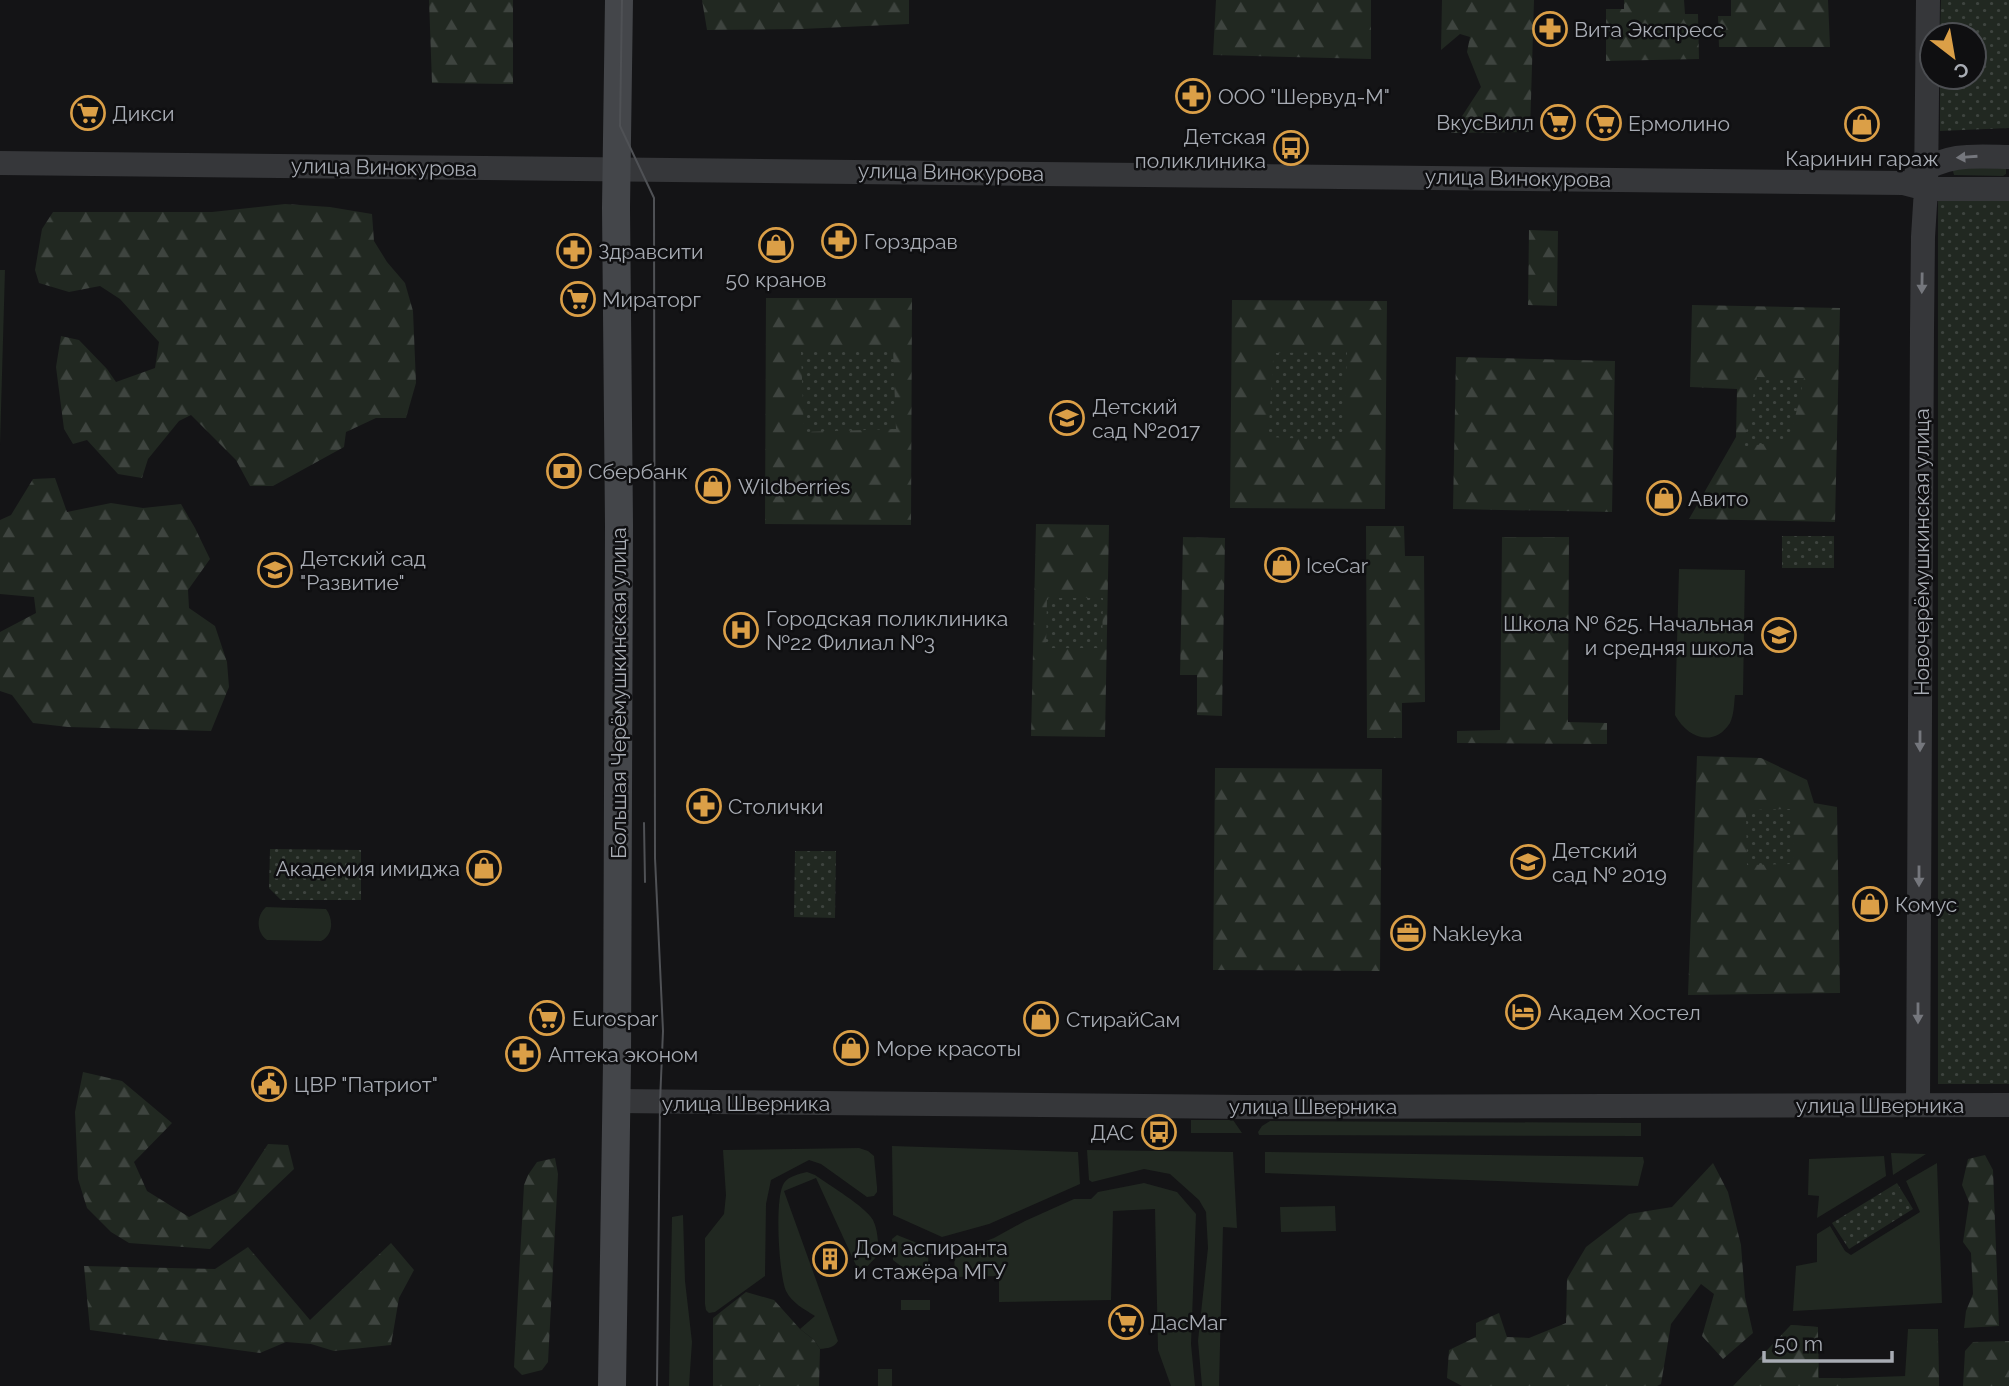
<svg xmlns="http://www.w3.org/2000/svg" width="2009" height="1386" font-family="Raleway,sans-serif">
<defs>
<pattern id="forest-firs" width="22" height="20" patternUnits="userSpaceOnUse" patternTransform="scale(1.75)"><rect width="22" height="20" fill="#212821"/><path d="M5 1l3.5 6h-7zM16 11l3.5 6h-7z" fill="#3e443f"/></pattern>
<pattern id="park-dots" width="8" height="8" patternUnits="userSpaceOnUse" patternTransform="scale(1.75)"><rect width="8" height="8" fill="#212821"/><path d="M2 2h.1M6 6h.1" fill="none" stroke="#3e443f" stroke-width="1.8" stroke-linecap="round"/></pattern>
</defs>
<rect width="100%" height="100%" fill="#141416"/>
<path fill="#212821" d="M1952,168H2006V174L2003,176L1954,175Z
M0,270H5L0,445Z
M1679,569L1745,570L1743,695H1735C1734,704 1734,715 1730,723C1714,748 1687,738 1675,715Z
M266,907L326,909C334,920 333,935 321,941L267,940C256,932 256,916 266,907Z
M1191,1120H1233L1242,1133H1191Z
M1270,1121L1641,1123V1136L1259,1135L1258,1132L1262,1126Z
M892,1146L1078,1152L1080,1184L989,1224L942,1237L893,1215Z
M859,1148L868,1151L874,1156L877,1187V1192L874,1196L867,1197L821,1164L809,1160L771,1180L766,1204L765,1276L715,1312L709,1313L706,1310L705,1304V1238L724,1214L726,1195L723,1150Z
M1087,1150L1233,1152L1237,1228L1223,1227L1219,1386H1202L1198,1341L1208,1248L1206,1212L1199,1200L1170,1174L1144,1169L1092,1182L1089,1180Z
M1265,1152L1643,1157L1644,1162L1638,1186L1265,1173Z
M1891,1153L1926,1154L1893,1175Z
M1884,1156L1886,1176L1817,1218L1819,1196L1808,1195L1809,1159Z
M1937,1163L1942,1303L1793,1311L1796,1266L1817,1262V1234L1830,1226L1845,1251L1851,1255L1920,1212L1906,1181Z
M807,1172L815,1175C829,1185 866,1207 873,1220C878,1230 878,1243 879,1254L860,1274L816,1178L784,1191L838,1341C834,1348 828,1348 820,1349L814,1340L800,1329L815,1316C804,1309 792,1303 786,1291C779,1275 774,1198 784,1183C789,1176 799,1174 807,1172Z
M1144,1183L1177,1192L1196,1214L1191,1344L1195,1386H1171L1158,1350L1155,1209L1113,1211L1111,1300L999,1302V1276L955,1277L954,1253L928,1254L929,1277L906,1278L902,1267L893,1260L892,1239L897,1235L937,1251L962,1250L994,1238L1025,1221L1074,1199H1091L1098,1192Z
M1335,1206L1336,1231L1281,1232L1280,1207Z
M683,1215L685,1281L692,1342L689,1386H669L672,1217Z
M901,1300H930V1310H901Z
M1791,1325L1818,1327L1819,1379L1905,1376L1908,1329H1938L1939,1386H1733Z
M878,1369H892V1386H878Z"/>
<path fill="url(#forest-firs)" d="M429,0H513V84L432,83Z
M702,0H909V24L802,29L707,30Z
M1216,0H1371V59L1213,55Z
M1442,0H1534L1530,132L1451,133L1481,87L1467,52L1470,37L1460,34L1441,50Z
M1624,0H1684L1685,14H1698L1699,59L1606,61V9H1624Z
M1731,0H1828L1830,47H1719L1718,16H1731Z
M285,204L330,207L372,214L374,241L387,262L405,283L413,311L416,383L406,418H376L346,432L344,447L273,486H250L236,460L191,415L179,421L148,459L142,478L118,474L87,440L73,444L64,429L56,367L61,336L79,340L107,369L116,382L155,368L159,342L120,299L100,286L69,292L39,283L35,270L42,229L53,212H212Z
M1529,230L1558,231L1557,306L1528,305Z
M766,298H912L911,525L765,524Z
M1232,300L1387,301L1385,509L1230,508Z
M1692,305L1840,308L1835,522L1689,519L1736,437L1737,389L1690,387Z
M1456,357L1615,361L1612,512L1453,509Z
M55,478L67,512L111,503L143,508L181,504L195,528L210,559L188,590L189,608L215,626L227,662L229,687L211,731L68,727L33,723L12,695L0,691V632L36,613L34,597L0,594V520L11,515L33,479Z
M1036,524L1109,525L1105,737L1031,736Z
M1366,526H1404L1405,556H1424L1425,702L1402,703V738H1367Z
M1183,537L1225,538L1222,716L1197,715V675H1180Z
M1502,537H1569L1568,722L1607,723V744L1457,743V731L1500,730Z
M1697,756L1761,758L1807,780L1814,803L1837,807L1840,993L1688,995Z
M1215,768L1382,769L1380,971L1213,970Z
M83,1072L122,1081L172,1123L134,1162L147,1191L189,1217L236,1193L268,1144L288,1145L294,1169L210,1249L129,1243L111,1232L87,1208L78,1179L75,1112Z
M1985,1155L1993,1170L1999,1326L1964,1328L1966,1311L1973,1294L1971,1253L1963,1242L1969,1202L1962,1185L1968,1159Z
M555,1158L558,1174L548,1362L542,1370L522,1375L514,1367L524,1185L528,1175L537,1162Z
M1713,1163L1728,1192L1741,1245L1745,1297L1753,1333L1723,1359L1702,1336L1714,1294L1701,1284L1671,1324L1661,1384L1657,1386H1462L1447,1378L1449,1350L1476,1337V1323L1499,1313L1507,1337L1529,1338L1566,1323L1567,1279L1586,1247L1629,1214L1672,1207Z
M391,1243L414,1270L399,1298L391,1345L334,1351L311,1344L286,1342L260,1353L90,1330L84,1266L215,1269L248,1247L310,1320Z
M746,1292L774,1300L800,1329L814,1340L820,1349L819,1386H713V1318Z
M1791,1325L1818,1327V1378H1841L1840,1386H1798L1794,1379L1777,1386H1755L1746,1373Z
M1938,1341L1939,1386H1923Z
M2009,1341V1386H1963L1965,1351L1973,1342Z"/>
<path fill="url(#park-dots)" d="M1941,0H2009V128L1940,131V77H1974V35H1940Z
M1938,201H2009V1084H1938Z
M893,349L896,429L804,432L801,352Z
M1347,352L1344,441L1268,437L1274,353Z
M1757,377L1804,378L1790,440L1743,447Z
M1782,536H1834V568H1782Z
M1047,598H1103L1102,648H1046Z
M1793,809L1794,864L1747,865L1746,810Z
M270,849L361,850V900H281L269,888Z
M795,851H836L835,918L794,917Z
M1897,1183L1913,1209L1849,1249L1832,1223Z"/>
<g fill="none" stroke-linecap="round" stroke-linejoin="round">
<path stroke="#36373a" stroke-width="24" d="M0,163L1903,183L1926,189H2009
M1916,174C1949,153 1972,156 2009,157
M617,1101L1248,1107L2009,1105
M1918,1105L1922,330L1923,237L1926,189L1928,0"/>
<path stroke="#44464a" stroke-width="28" d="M612,1386L617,1062L619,525L616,208L619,0"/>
<path stroke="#4f5155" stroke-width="2" d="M622,0L620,126L654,198L655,858L663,1031L660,1102L657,1386
M644,823L645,882"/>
</g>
<defs><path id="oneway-solid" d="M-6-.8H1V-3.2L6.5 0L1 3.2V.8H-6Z" transform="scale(1.75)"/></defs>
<g fill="#75777d">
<use href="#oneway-solid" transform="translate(1967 157) rotate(176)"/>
<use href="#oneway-solid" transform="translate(1922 283) rotate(91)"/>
<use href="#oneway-solid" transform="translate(1920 741) rotate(90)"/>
<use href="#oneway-solid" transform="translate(1919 876) rotate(90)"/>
<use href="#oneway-solid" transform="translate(1918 1013) rotate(90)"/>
</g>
<defs>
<g id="pharmacy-ring" transform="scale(1.75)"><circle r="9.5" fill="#0f0f11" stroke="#db9f47" stroke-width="1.5"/><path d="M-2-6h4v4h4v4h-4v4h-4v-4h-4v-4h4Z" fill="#db9f47"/></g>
<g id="supermarket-ring" transform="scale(1.75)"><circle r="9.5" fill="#0f0f11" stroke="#db9f47" stroke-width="1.5"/><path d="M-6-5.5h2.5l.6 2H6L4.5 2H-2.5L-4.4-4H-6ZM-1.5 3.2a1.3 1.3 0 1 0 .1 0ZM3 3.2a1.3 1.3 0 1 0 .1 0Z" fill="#db9f47"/></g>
<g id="shop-ring" transform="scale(1.75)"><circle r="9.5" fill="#0f0f11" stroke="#db9f47" stroke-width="1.5"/><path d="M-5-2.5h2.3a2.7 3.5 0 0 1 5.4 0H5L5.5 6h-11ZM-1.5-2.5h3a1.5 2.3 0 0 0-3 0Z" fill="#db9f47"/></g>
<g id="bus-ring" transform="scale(1.75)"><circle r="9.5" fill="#0f0f11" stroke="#db9f47" stroke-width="1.5"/><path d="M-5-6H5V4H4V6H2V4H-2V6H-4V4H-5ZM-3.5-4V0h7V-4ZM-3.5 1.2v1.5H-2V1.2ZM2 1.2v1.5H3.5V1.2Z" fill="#db9f47"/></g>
<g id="school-ring" transform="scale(1.75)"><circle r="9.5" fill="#0f0f11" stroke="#db9f47" stroke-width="1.5"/><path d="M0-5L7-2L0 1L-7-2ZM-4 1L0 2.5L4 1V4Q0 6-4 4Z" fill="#db9f47"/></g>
<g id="bank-ring" transform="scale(1.75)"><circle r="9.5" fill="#0f0f11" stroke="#db9f47" stroke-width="1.5"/><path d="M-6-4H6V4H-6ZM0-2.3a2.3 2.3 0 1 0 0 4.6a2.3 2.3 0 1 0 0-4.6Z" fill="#db9f47"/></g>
<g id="hospital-ring" transform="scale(1.75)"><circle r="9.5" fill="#0f0f11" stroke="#db9f47" stroke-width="1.5"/><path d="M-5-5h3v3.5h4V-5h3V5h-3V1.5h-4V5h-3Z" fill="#db9f47"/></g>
<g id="office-ring" transform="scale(1.75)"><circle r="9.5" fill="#0f0f11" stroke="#db9f47" stroke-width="1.5"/><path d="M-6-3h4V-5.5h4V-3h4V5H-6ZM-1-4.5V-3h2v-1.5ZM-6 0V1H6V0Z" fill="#db9f47"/></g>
<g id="hotel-ring" transform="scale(1.75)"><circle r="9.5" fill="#0f0f11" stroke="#db9f47" stroke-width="1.5"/><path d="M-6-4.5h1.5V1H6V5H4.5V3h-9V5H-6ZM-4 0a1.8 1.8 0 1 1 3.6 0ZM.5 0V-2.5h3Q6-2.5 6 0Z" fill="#db9f47"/></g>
<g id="civic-ring" transform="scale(1.75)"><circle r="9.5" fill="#0f0f11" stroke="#db9f47" stroke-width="1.5"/><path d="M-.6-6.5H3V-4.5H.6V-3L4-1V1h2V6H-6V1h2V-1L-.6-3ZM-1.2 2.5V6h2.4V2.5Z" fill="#db9f47"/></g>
<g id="building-ring" transform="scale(1.75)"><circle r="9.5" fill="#0f0f11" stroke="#db9f47" stroke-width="1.5"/><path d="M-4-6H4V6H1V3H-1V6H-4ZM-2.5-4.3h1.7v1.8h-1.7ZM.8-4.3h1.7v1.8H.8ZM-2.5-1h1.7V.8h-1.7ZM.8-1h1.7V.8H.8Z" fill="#db9f47"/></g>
</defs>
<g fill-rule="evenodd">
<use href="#pharmacy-ring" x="1550" y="29"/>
<use href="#pharmacy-ring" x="1193" y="96"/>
<use href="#supermarket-ring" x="88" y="113"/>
<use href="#supermarket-ring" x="1558" y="122"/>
<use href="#supermarket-ring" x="1604" y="123"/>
<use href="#shop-ring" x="1862" y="124"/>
<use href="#bus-ring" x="1291" y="148"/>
<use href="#pharmacy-ring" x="839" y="241"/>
<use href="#shop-ring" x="776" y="245"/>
<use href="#pharmacy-ring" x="574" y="251"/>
<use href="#supermarket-ring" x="578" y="299"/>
<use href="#school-ring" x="1067" y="418"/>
<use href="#bank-ring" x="564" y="471"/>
<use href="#shop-ring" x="713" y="486"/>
<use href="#shop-ring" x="1664" y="498"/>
<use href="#shop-ring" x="1282" y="565"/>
<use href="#school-ring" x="275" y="570"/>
<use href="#hospital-ring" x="741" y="630"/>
<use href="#school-ring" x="1779" y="635"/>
<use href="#pharmacy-ring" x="704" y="806"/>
<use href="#school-ring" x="1528" y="862"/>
<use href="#shop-ring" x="484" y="868"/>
<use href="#shop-ring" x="1870" y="904"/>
<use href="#office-ring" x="1408" y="933"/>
<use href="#hotel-ring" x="1523" y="1012"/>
<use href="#supermarket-ring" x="547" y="1018"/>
<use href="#shop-ring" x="1041" y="1019"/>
<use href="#shop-ring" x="851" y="1048"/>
<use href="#pharmacy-ring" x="523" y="1054"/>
<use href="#civic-ring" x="269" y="1084"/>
<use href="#bus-ring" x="1159" y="1132"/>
<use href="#building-ring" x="830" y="1259"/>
<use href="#supermarket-ring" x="1126" y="1322"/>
</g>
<g text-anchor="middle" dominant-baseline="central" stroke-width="5" stroke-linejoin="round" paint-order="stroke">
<g font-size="21" fill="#a8acb4" stroke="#0f0f11" text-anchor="start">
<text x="1574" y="29">Вита Экспресс</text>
<text x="1218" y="96">ООО "Шервуд-М"</text>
<text x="112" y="113">Дикси</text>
<text x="1534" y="122" text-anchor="end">ВкусВилл</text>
<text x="1628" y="123">Ермолино</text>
<text x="1266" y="136" text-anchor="end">Детская<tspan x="1266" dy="24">поликлиника</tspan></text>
<text x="1862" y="158" text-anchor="middle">Каринин гараж</text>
<text x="864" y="241">Горздрав</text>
<text x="598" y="251">Здравсити</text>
<text x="776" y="279" text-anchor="middle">50 кранов</text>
<text x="602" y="299">Мираторг</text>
<text x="1092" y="406">Детский<tspan x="1092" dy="24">сад №2017</tspan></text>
<text x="588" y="471">Сбербанк</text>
<text x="738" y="486">Wildberries</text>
<text x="1688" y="498">Авито</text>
<text x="300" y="558">Детский сад<tspan x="300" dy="24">"Развитие"</tspan></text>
<text x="1306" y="565">IceCar</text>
<text x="766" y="618">Городская поликлиника<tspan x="766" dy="24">№22 Филиал №3</tspan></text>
<text x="1754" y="623" text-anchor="end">Школа № 625. Начальная<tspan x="1754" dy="24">и средняя школа</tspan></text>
<text x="728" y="806">Столички</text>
<text x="1552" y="850">Детский<tspan x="1552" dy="24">сад № 2019</tspan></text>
<text x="460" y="868" text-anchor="end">Академия имиджа</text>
<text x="1895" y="904">Комус</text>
<text x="1432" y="933">Nakleyka</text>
<text x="1548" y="1012">Академ Хостел</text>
<text x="572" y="1018">Eurospar</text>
<text x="1066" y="1019">СтирайСам</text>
<text x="876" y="1048">Море красоты</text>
<text x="548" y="1054">Аптека эконом</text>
<text x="294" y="1084">ЦВР "Патриот"</text>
<text x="1134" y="1132" text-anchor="end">ДАС</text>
<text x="854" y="1247">Дом аспиранта<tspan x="854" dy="24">и стажёра МГУ</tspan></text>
<text x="1150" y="1322">ДасМаг</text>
</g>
<g font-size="21" fill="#a8acb4" stroke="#0f0f11">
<text transform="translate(384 167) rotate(1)">улица Винокурова</text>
<text transform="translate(951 172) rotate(1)">улица Винокурова</text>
<text transform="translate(1518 178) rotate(1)">улица Винокурова</text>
<text transform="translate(1921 552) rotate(-90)">Новочерёмушкинская улица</text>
<text transform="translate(618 693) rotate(-90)">Большая Черёмушкинская улица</text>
<text x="746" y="1103">улица Шверника</text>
<text x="1880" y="1105">улица Шверника</text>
<text x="1313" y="1106">улица Шверника</text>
</g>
</g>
<g transform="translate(1953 56) rotate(149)"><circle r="33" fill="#0f0f11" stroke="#4c4e52" stroke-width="2"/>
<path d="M0-5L12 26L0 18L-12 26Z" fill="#db9f47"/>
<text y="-10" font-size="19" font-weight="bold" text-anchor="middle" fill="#a8acb4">С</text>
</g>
<path d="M1764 1351v10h128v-10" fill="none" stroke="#a8acb4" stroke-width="3.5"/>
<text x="1774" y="1351" font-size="21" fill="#a8acb4" stroke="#0f0f11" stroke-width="5" paint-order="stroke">50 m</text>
</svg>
